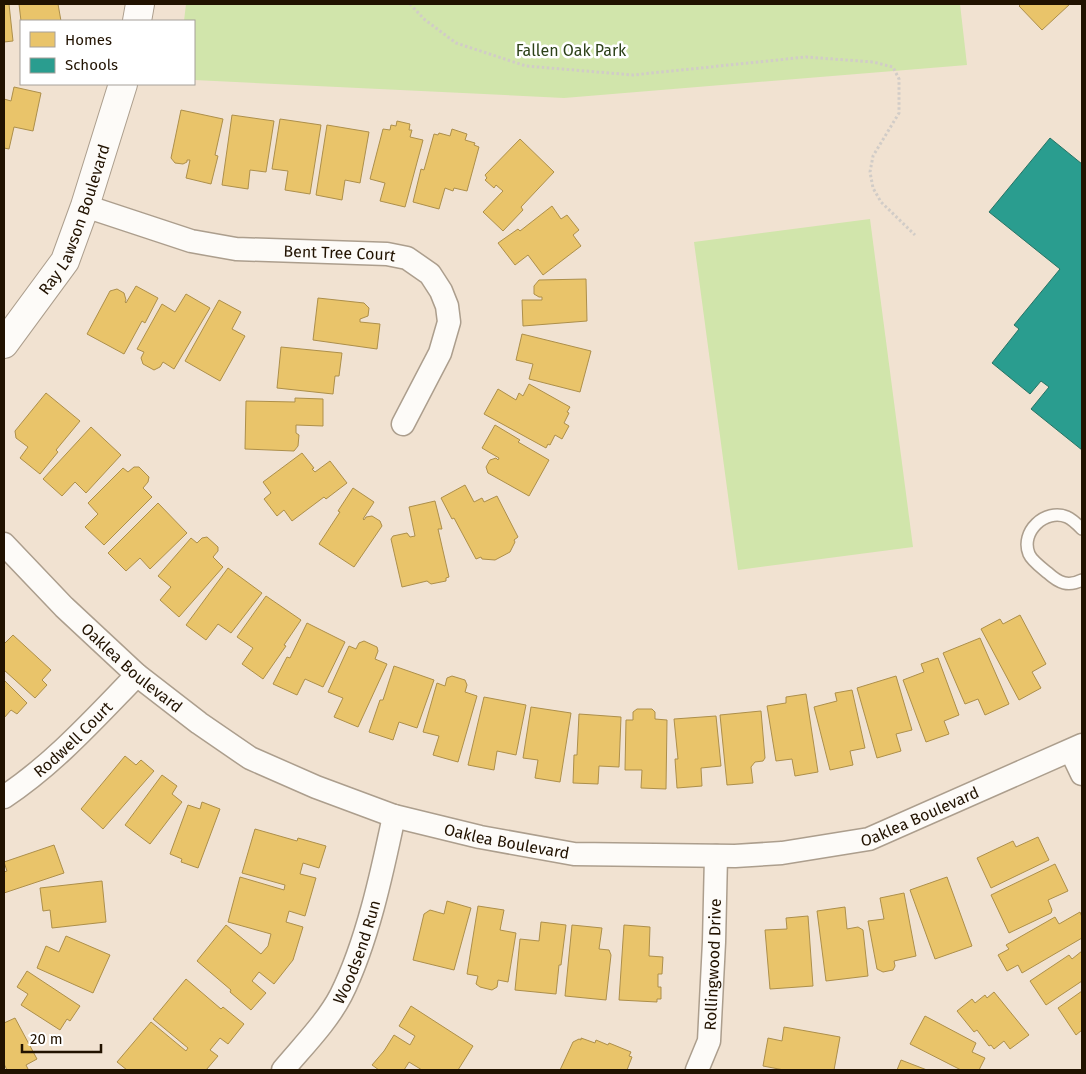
<svg xmlns="http://www.w3.org/2000/svg" width="1086" height="1074" font-family="'Fira Sans',sans-serif">
<rect width="100%" height="100%" fill="#f1e2d1"/>
<path fill="#d1e5ab" d="M186,4H960L967,65L564,98L194,80V21H184Z
M870,219L913,547L738,570L694,242Z"/>
<path fill="#e9c46a" stroke="#ad8f4a" d="M4,4H9L13,41L4,42Z
M19,4H58L61,21H21Z
M1021,4H1070L1042,30L1019,6Z
M14,87L41,93L33,131L14,127L9,149L4,148V99L11,101Z
M181,110L223,119L215,155L218,156L211,184L186,178L190,160H187V162L183,164L175,163L171,158Z
M232,115L274,121L266,172L250,170L248,189L222,185Z
M280,119L321,125L310,194L285,190L288,171L272,169Z
M397,121L410,124L409,130H412L410,137L423,140L405,207L380,201L385,183L370,179L383,129L390,130L391,125L396,126Z
M327,125L369,132L360,183L345,180L342,200L316,195Z
M452,129L467,134L465,140L475,143L474,145L479,147L467,191L454,188L453,191L445,188L439,209L413,202L421,169L424,170L434,134L438,135L439,133L450,136Z
M520,139L554,172L521,207L523,210L503,231L483,212L503,191L496,185L494,188L485,180L487,178L485,175Z
M552,206L561,219L567,215L579,230L573,235L581,246L543,275L528,255L515,265L498,243L518,229L520,231Z
M586,279L587,321L523,326L522,300H542V297H539L534,294V286L539,280Z
M136,286L158,298L145,323L142,321L124,354L87,334L110,291L117,289L124,293L126,300L125,302L126,303Z
M186,294L210,308L174,369L163,362L160,367L154,370L143,364L141,358L144,352L137,349L162,304L175,312Z
M318,298L364,303L369,308L368,316L360,319V322L380,324L377,349L313,340Z
M219,300L241,312L232,329L245,336L220,381L185,361Z
M522,334L591,351L580,392L529,379L533,364L516,360Z
M281,347L342,353L339,376H335L333,394L277,388Z
M529,384L570,407L567,412L569,413L564,423L569,426L562,439L555,435L550,445L548,444L546,448L484,414L498,389L516,400L519,393L523,396Z
M46,393L80,421L56,450L58,452L40,474L20,458L28,447L16,438L15,431Z
M295,398L323,399V426L296,425V433L299,435L298,446L294,451L245,449L246,401L295,402Z
M495,425L520,440L518,442L549,460L529,496L488,473L486,467L490,460L496,458L498,460L499,458L482,448Z
M91,427L121,455L86,493L75,482L62,496L43,479Z
M302,453L314,468L312,469L315,472L330,461L347,483L326,499L324,497L292,521L284,510L277,516L264,499L271,493L263,482Z
M134,467H139L149,477L148,482L143,488L152,497L104,545L85,527L98,514L88,503L123,468L128,472Z
M465,485L474,502L482,498L484,502L497,496L518,537L514,540L515,542L510,552L495,560L482,559L481,557L476,559L454,518L452,519L441,498Z
M353,488L374,502L363,519L364,520L366,517L372,516L380,521L382,526L354,567L319,544L340,512L338,511Z
M435,501L442,529H438L449,577L446,578V581L431,584L427,581L402,587L391,539L393,536L407,533L410,537L415,536L409,507Z
M158,503L187,533L150,569L140,558L126,571L108,553Z
M207,537L218,547V551L213,557L223,567L179,617L160,600L171,587L158,576L191,538L197,543L202,538Z
M228,568L262,593L231,633L218,624L206,640L186,625Z
M266,596L301,620L284,645L286,646L263,679L242,664L253,648L237,637Z
M1020,615L1046,664L1032,672L1041,688L1019,700L981,629L1000,619L1003,624Z
M307,623L345,642L323,687L305,679L297,695L273,684L287,657L290,658Z
M13,635L51,670L42,680L47,685L35,698L4,670V644Z
M980,638L1009,704L985,715L978,699L965,704L943,653Z
M364,641L377,647L378,651L375,659L387,664L358,727L334,717L343,698L328,692L349,646L356,649L359,643Z
M938,658L959,715L944,721L949,734L926,742L903,680L924,672L921,664Z
M394,666L434,680L417,728L399,722L393,740L369,732L380,700H383Z
M452,676L465,680L467,685L465,692L477,696L458,762L433,755L439,736L423,732L437,683L445,686L447,678Z
M896,676L912,730L896,734L901,751L877,758L857,688Z
M4,680L27,703L17,714L11,710L4,718Z
M852,690L865,748L850,751L853,765L830,770L814,707L837,701L835,693Z
M806,694L818,772L795,776L792,759L776,761L767,706L786,703V697Z
M484,697L526,705L516,755L497,751L494,770L468,765Z
M531,707L571,713L560,782L535,778L538,760L523,758Z
M637,709H652L655,712V719L667,720L666,789L641,788L642,770H625L626,720H633V712Z
M761,711L765,758L763,761L755,762L751,767L753,783L727,785L720,715Z
M579,714L621,717L619,767L599,766L598,784L573,783L574,755H577Z
M716,716L721,766L701,768L702,786L677,788L675,759H678L674,719Z
M125,756L136,765L141,760L154,771L103,829L81,809Z
M162,775L177,786L172,794L182,802L150,844L125,825Z
M202,802L220,809L198,868L181,862L182,859L170,854L188,805L200,809Z
M255,829L297,841L298,838L326,846L319,868L303,863L300,874L316,878L305,916L289,911L286,922L303,927L293,960L274,984L259,972L252,981L266,993L251,1010L230,992L231,990L197,961L226,925L261,954L268,946L271,934L228,922L240,877L284,890L285,885L242,873Z
M1038,837L1049,860L991,888L977,858L1013,841L1016,847Z
M54,845L64,873L4,893V872L7,871L4,862Z
M1055,864L1068,891L1048,900L1052,910L1051,913L1009,933L991,895Z
M947,877L972,946L935,959L910,890Z
M102,881L106,922L52,928L50,910L43,911L40,888Z
M904,893L916,956L894,961L895,966L893,970L883,972L877,969L868,921L884,919L880,898Z
M447,901L471,908L454,970L413,960L424,914L430,910L444,914Z
M478,906L504,910L500,930L516,933L508,982L498,980L497,987L492,990L480,987L476,984L478,976L467,974Z
M845,907L847,929L858,927L863,930L868,976L826,981L817,911Z
M1080,912L1082,917V938L1022,973L1018,965L1007,971L998,955L1009,949L1006,945L1055,917L1059,924Z
M808,916L813,986L770,989L765,930L787,929L786,918Z
M541,922L566,925L561,965H559L556,994L515,990L520,939L539,941Z
M572,925L602,928L599,949L609,950L611,955L606,1000L565,996Z
M624,925L650,927L649,956L663,957L662,974H658V987H661V999H657V1002L619,1000Z
M66,936L110,955L93,993L37,968L46,946L59,952Z
M1082,951V981L1046,1005L1030,981L1069,955L1072,959Z
M27,971L80,1006L70,1021L67,1019L60,1030L21,1005L28,994L17,987Z
M186,979L221,1009L223,1007L244,1024L228,1044L220,1038L210,1050L218,1056L206,1070H127L117,1062L151,1022L186,1051L188,1048L153,1019Z
M1082,991V1030L1076,1035L1058,1008Z
M994,992L1029,1035L1010,1049L1004,1041L994,1049L991,1045L989,1046L977,1030L974,1032L957,1011L972,999L975,1003L985,995L987,998Z
M411,1006L473,1046L458,1070H422L409,1062L404,1070H379L372,1065L384,1051L394,1035L410,1045L415,1036L399,1026Z
M925,1016L976,1043L972,1052L985,1058L979,1070H961L910,1044Z
M15,1018L37,1059L26,1065L28,1069L27,1070H7L4,1064V1023Z
M784,1027L840,1037L834,1070H784L763,1066L768,1038L782,1041Z
M581,1038L595,1043L596,1040L608,1045L609,1043L631,1052L629,1056L632,1057L627,1070H560L573,1042L579,1039L581,1040Z
M901,1060L927,1070H897Z"/>
<path fill="#2a9d8f" stroke="#277364" d="M1050,138L1082,164V450L1031,409L1049,387L1041,381L1030,394L992,363L1019,329L1014,325L1060,269L989,212Z"/>
<g fill="none" stroke-linecap="round" stroke-linejoin="round">
<g stroke="#ac9e8d" stroke-width="14">
<path id="lane" d="M1082,529C1078,525 1072,519 1067,517C1045,508 1020,532 1029,554C1032,561 1042,568 1048,573C1059,583 1068,587 1082,580"/>
</g>
<g stroke="#ac9e8d" stroke-width="25">
<g id="street">
<path id="s1" d="M85,206L191,241L236,249L387,254L407,258L430,274L441,291L447,306L449,322L440,353L403,424"/>
<path id="s2" d="M4,544L64,607L137,675L199,723L250,758L316,787L394,816L480,837L574,854L735,856L782,853L869,839L1082,745"/>
<path d="M1071,751L1082,774"/>
<path id="s3" d="M4,797C54,764 95,718 137,675"/>
<path id="s4" d="M283,1070C303,1046 327,1022 341,995C367,943 382,873 394,816"/>
<path id="s5" d="M697,1070L709,1041L714,942L716,856"/>
</g>
</g>
<g stroke="#ac9e8d" stroke-width="30">
<g id="secondary">
<path d="M137,21L140,4"/>
<path id="s6" d="M4,344L65,261L85,206L123,84"/>
</g>
</g>
<path stroke="#d1ccc7" stroke-width="3" stroke-dasharray="2.5 2.5" stroke-linecap="butt" d="M410,4L424,19L456,43L526,66L633,75L806,57L873,62L893,67L899,79V113L873,156L870,172L873,188L881,202L915,235"/>
<use href="#lane" stroke="#fdfbf8" stroke-width="11"/>
<use href="#street" stroke="#fdfbf8" stroke-width="22"/>
<use href="#secondary" stroke="#fdfbf8" stroke-width="28"/>
</g>
<g text-anchor="middle" dominant-baseline="central" stroke-width="5" stroke-linejoin="round" paint-order="stroke">
<g font-size="16" fill="#2d4219" stroke="#fff">
<text x="571" y="50">Fallen Oak Park</text>
</g>
<g font-size="16" fill="#211200" stroke="#fff">
<text stroke="none"><textPath href="#s6" startOffset="145">Ray Lawson Boulevard</textPath></text>
<text stroke="none"><textPath href="#s1" startOffset="261">Bent Tree Court</textPath></text>
<text stroke="none"><textPath href="#s2" startOffset="178">Oaklea Boulevard</textPath></text>
<text stroke="none"><textPath href="#s3" startOffset="90">Rodwell Court</textPath></text>
<text stroke="none"><textPath href="#s2" startOffset="1018">Oaklea Boulevard</textPath></text>
<text stroke="none"><textPath href="#s2" startOffset="598">Oaklea Boulevard</textPath></text>
<text stroke="none"><textPath href="#s4" startOffset="141">Woodsend Run</textPath></text>
<text stroke="none"><textPath href="#s5" startOffset="108">Rollingwood Drive</textPath></text>
</g>
</g>
<rect width="1086" height="1074" fill="none" stroke="#211200" stroke-width="10"/>
<rect x="20" y="20" width="175" height="65" fill="#ffffff" stroke="#a6a099"/>
<rect x="30" y="32" width="25" height="15" fill="#e9c46a" stroke="#a6a099"/>
<text x="65" y="45" font-size="15" fill="#211200">Homes</text>
<rect x="30" y="58" width="25" height="15" fill="#2a9d8f" stroke="#a6a099"/>
<text x="65" y="70" font-size="15" fill="#211200">Schools</text>
<path d="M22 1044v8h79v-8" fill="none" stroke="#211200" stroke-width="2.5"/>
<text x="30" y="1044" font-size="15" fill="#211200" stroke="#ffffff" stroke-width="4" paint-order="stroke">20 m</text>
</svg>
